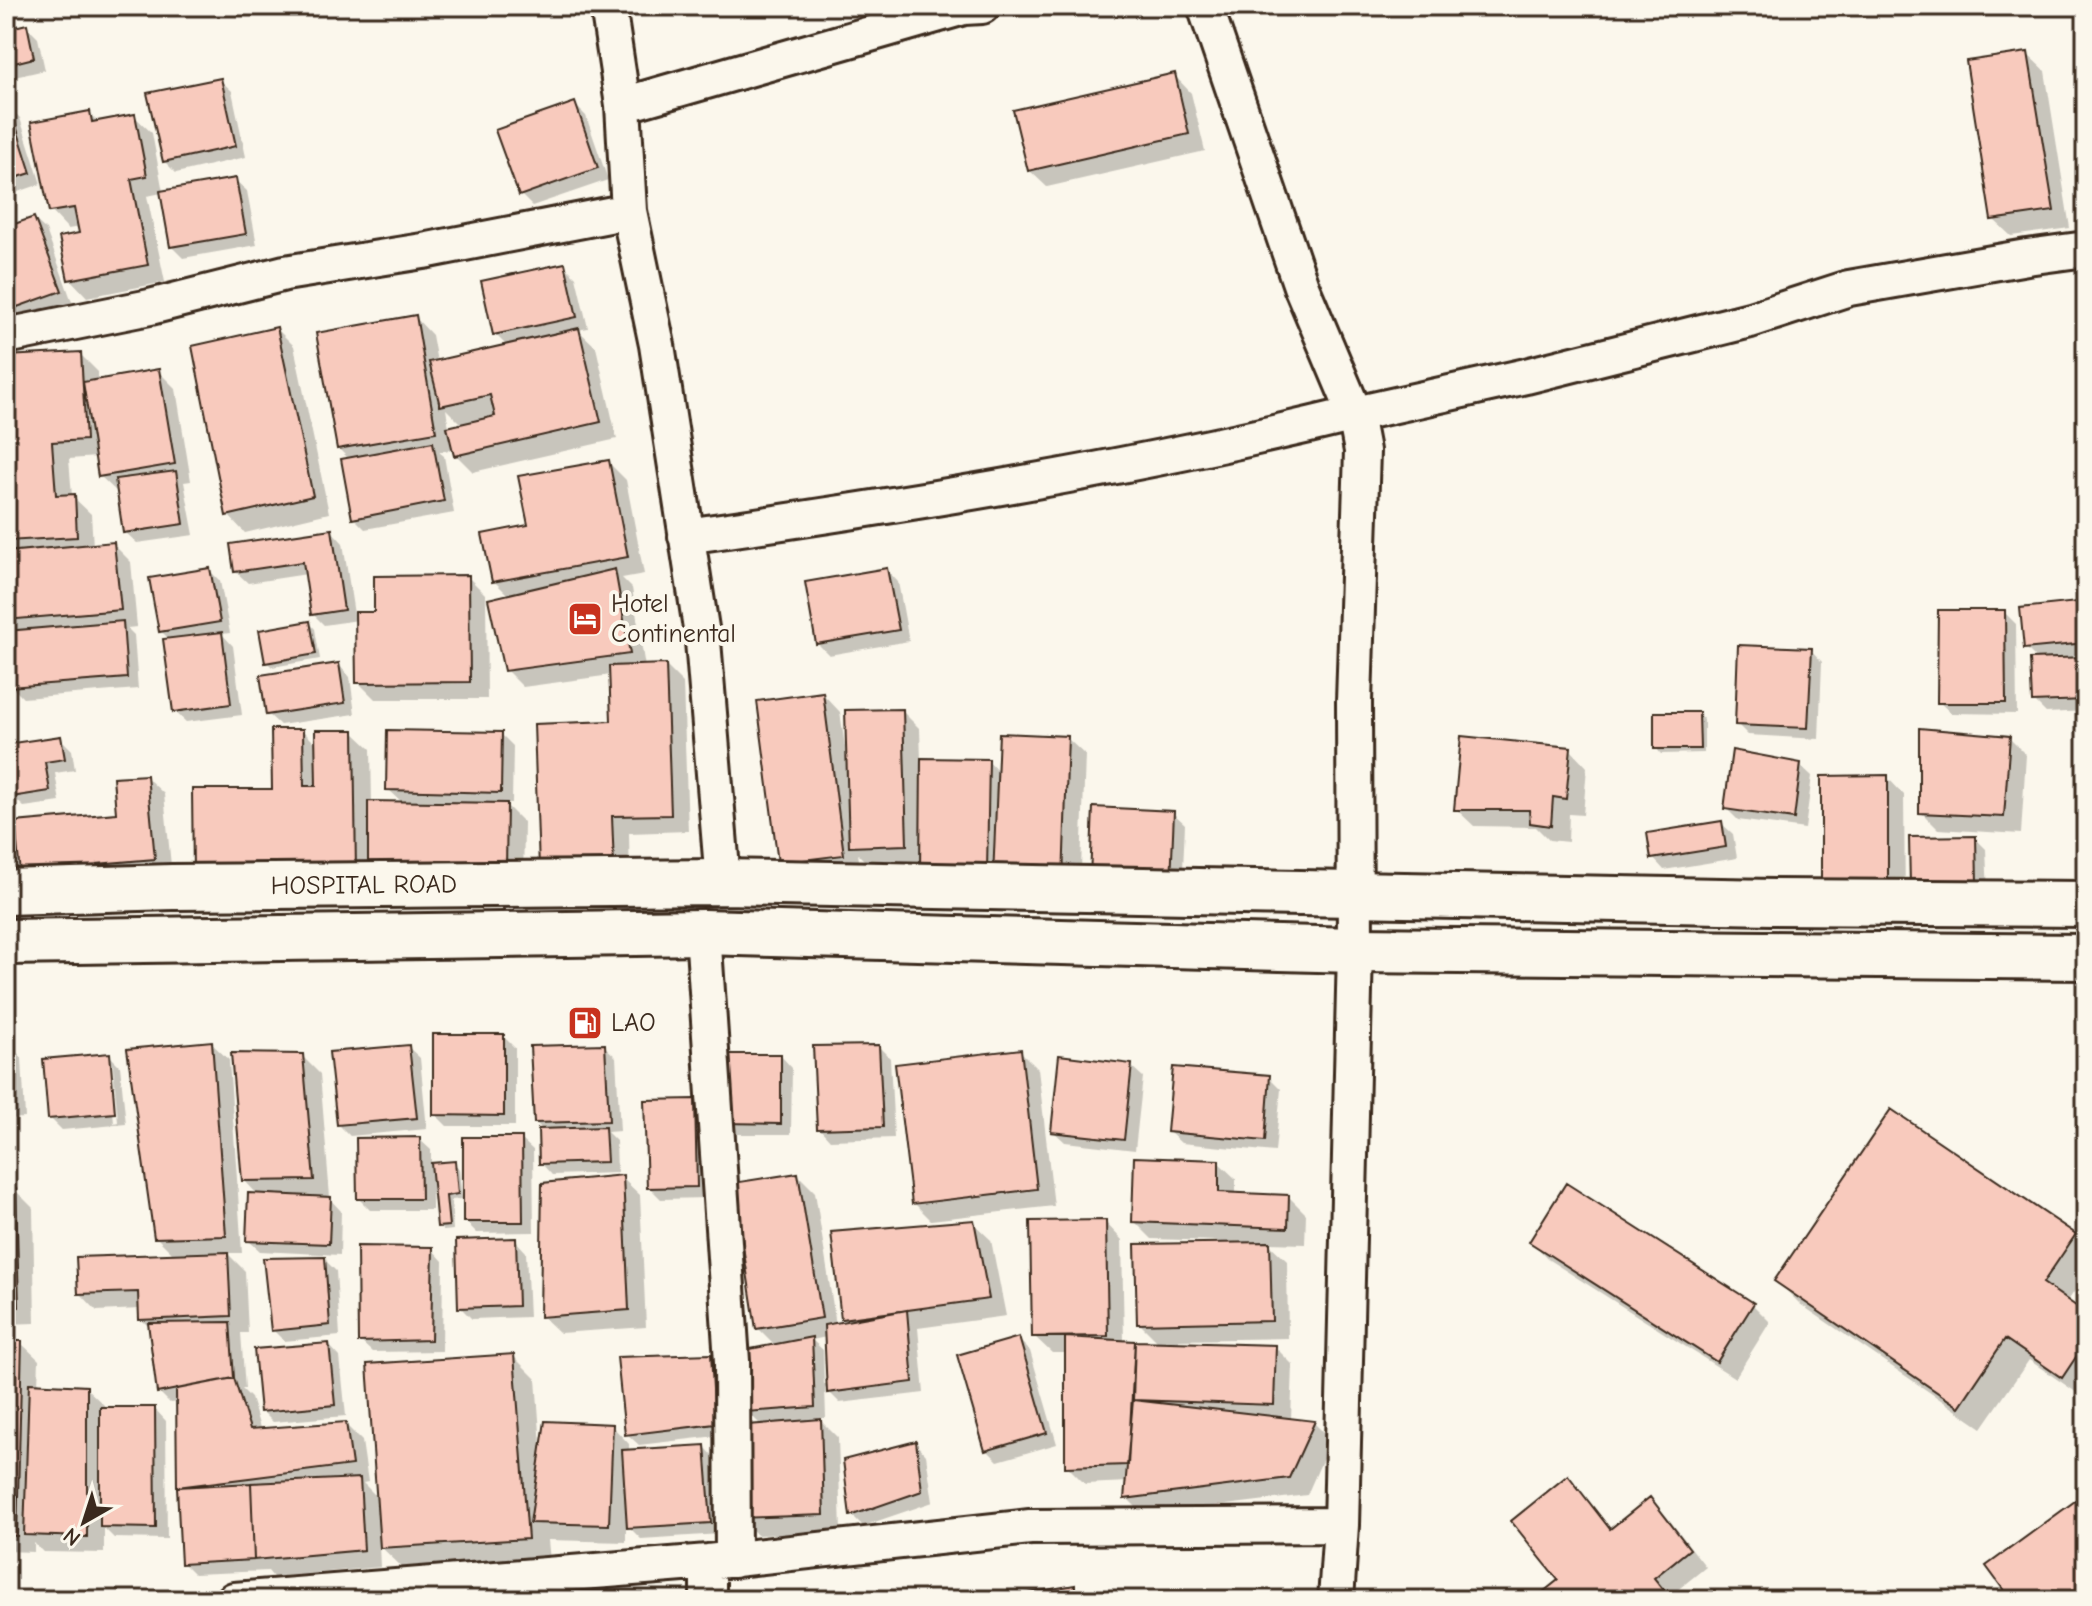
<svg xmlns="http://www.w3.org/2000/svg" width="2092" height="1606" font-family="'Comic Neue',sans-serif">
<rect width="100%" height="100%" fill="#fbf7ec"/>
<filter id="ink" filterUnits="userSpaceOnUse"><feTurbulence type="fractalNoise" baseFrequency=".0125" numOctaves="2"/><feDisplacementMap in="SourceGraphic" scale="16" xChannelSelector="R" yChannelSelector="G"/><feConvolveMatrix kernelMatrix="1 2 1 2 8 2 1 2 1" color-interpolation-filters="sRGB"/></filter>
<g filter="url(#ink)">
<path fill="#0003" fill-rule="evenodd" d="M26,26L38,38L45,70L6,79V31Z
M2027,54L2045,71L2070,228L2011,236L1993,219Z
M1174,75L1191,93L1205,151L1047,187L1029,170Z
M220,80L232,91L246,157L176,173L164,161Z
M574,104L586,116L608,180L532,206L521,195Z
M8,106L20,118L41,184L6,196V107Z
M89,113L99,123L134,116L152,133L163,192L235,180L247,191L257,245L183,258L171,246L162,193L147,196L165,282L87,297L70,279L81,235L80,227L68,229L51,211Z
M6,200L14,226L34,219L46,230L72,302L6,326Z
M564,265L576,277L588,328L578,330L596,347L617,439L473,472L456,455L454,449L439,452L444,456L454,513L365,529L354,518L350,460L338,448L415,317L432,335L437,362L507,346L495,334ZM446,409L462,425L449,428Z
M277,329L294,346L329,513L245,533L228,515Z
M80,354L98,372V381L158,371L176,389L191,481L184,482L194,535L137,543L125,532L118,493L100,476L97,457L69,459L72,496L91,514L93,546L114,545L131,562L137,627L127,628L134,635L138,689L23,698L11,686L15,632L6,623V358Z
M608,462L626,480L644,574L622,578L632,588L645,667L666,666L683,683L688,831L629,833L630,883L558,885L613,723L611,675L523,687L506,670L509,596L494,581L530,527Z
M332,531L343,543L354,614H376L468,577L486,595L487,699H375L358,682V620L324,625L313,614L307,574L248,583L236,572Z
M209,570L220,581L230,633L222,634L233,646L242,715L186,722L174,711L170,640L161,631Z
M887,570L898,582L909,641L829,655L817,643Z
M2086,603V655L2073,656L2074,659H2086V711L2046,713L2034,701L2039,661L2026,648Z
M2004,612L2016,624L2017,714L1951,713L1939,702Z
M310,623L315,629L320,659L272,667L267,662Z
M1811,650L1822,662L1819,739L1748,735L1737,724Z
M339,665L350,677L355,714L280,725L268,714Z
M823,694L840,712L846,754L902,711L920,729L921,760L988,761L999,773L1067,738L1085,755L1080,898L922,862L868,864L858,854L861,872L780,862Z
M1699,714L1704,720V753L1661,754L1656,748Z
M303,731L317,745L353,732L371,749L372,803H403L388,789L501,734L513,746L512,803H504L524,823L523,887L373,888L274,791Z
M60,738L72,750L75,770L55,773L60,802L24,807L12,796L6,746Z
M2009,738L2026,755L2021,834L1938,829L1921,812Z
M1570,749L1587,767L1583,815L1569,814L1568,842L1549,840L1536,827L1474,826L1456,809Z
M1800,765L1812,776L1805,829L1738,820L1726,808Z
M146,777L164,794L172,876L40,890L118,815Z
M1887,777L1904,795L1905,904H1840Z
M1173,813L1185,824L1182,892L1103,889Z
M1721,823L1733,834L1737,858L1664,870L1653,858Z
M1975,838L1986,849L1988,894L1924,896Z
M503,1036L515,1048V1126H447L435,1114Z
M211,1043L229,1060L242,1253H227L245,1271L248,1333H241L245,1389H242L251,1398L261,1431L345,1424L362,1441L368,1482L363,1483L379,1499L513,1356L536,1379L541,1446L612,1426L629,1444V1451L705,1447L716,1459L721,1534L641,1539L626,1524V1542L548,1540L550,1561L405,1570L379,1545L380,1567L273,1577L268,1571L194,1574L183,1563L178,1402L170,1403L159,1392L150,1328L141,1319L140,1309L97,1311L80,1293L175,1256L156,1237Z
M6,1046H11L22,1058L25,1118L6,1119Z
M604,1046L616,1057L620,1131L607,1132L616,1141L617,1173L552,1175L541,1163L544,1131L536,1123Z
M408,1047L420,1058L427,1129L350,1136L339,1125Z
M879,1047L890,1058L894,1138L830,1140L819,1128Z
M1020,1051L1038,1069L1054,1206L931,1220L914,1203Z
M109,1055L120,1066L126,1124L62,1130L50,1118ZM109,1065H113L118,1122L114,1123Z
M302,1056L320,1074L330,1197H328L341,1211L340,1255L260,1251L248,1240L259,1196L244,1180Z
M781,1056L792,1068L791,1134H734L723,1123Z
M1131,1066L1143,1077L1135,1150L1065,1142L1053,1131Z
M1269,1077L1281,1089L1275,1152L1181,1143L1169,1132Z
M694,1101L705,1112L708,1198L661,1199L649,1187Z
M419,1139L431,1150V1165L454,1163L459,1169L462,1199L451,1200L453,1230L444,1231L438,1226L435,1183L432,1184V1210H370L359,1199Z
M521,1139L533,1150L534,1232L477,1233L465,1221Z
M1218,1162L1236,1179V1194L1289,1197L1306,1214L1305,1244L1268,1243L1287,1261L1288,1338L1179,1340V1344L1275,1347L1293,1365L1291,1420L1314,1423L1331,1440L1307,1495L1144,1515L1127,1498L1128,1482L1085,1484L1067,1466V1353H1052L1034,1336L1105,1222L1122,1240L1124,1341L1159,1343L1139,1323L1217,1245V1241L1152,1239L1134,1221Z
M798,1175L815,1192L836,1325L848,1323L843,1318L973,1223L991,1240L1006,1316L918,1328L924,1393L840,1403L825,1388L826,1418H818L838,1438L841,1532L757,1535L740,1517L762,1426L747,1411L776,1346L758,1328ZM826,1337L828,1384H824L823,1350L812,1340Z
M622,1178L640,1195L646,1327L560,1333L542,1316Z
M6,1191H16L33,1208L35,1323L6,1324Z
M2074,1236L2086,1248V1275L2067,1302L2086,1315V1399L2029,1360L1982,1428L1800,1304L1777,1281Z
M515,1240L526,1252L529,1317L472,1319L460,1307Z
M1532,1242L1753,1305L1770,1322L1735,1378L1549,1260Z
M432,1249L443,1261L442,1351L372,1352L360,1341Z
M324,1259L336,1271L340,1336L284,1341L273,1330Z
M1018,1339L1030,1351L1057,1444L998,1461L987,1450Z
M6,1343H21L39,1360L38,1385L86,1388L104,1405V1409H155L166,1421L167,1539L114,1538L104,1528V1553L43,1552L34,1543V1552L6,1551Z
M329,1345L340,1357L346,1416L273,1422L262,1411Z
M710,1356L722,1368L725,1435L639,1445L627,1434Z
M915,1443L926,1455L933,1502L863,1526L852,1515Z
M1568,1478L1612,1530L1649,1500L1667,1517L1706,1567L1670,1596L1673,1600H1544L1561,1581Z
M1074,1587L1086,1600H1000Z"/>
<path fill="#f8cabd" stroke="#3b2a1e" stroke-width="2" d="M27,24L34,58L6,65V29Z
M2028,52L2054,211L1991,220L1966,61Z
M1175,73L1189,134L1028,171L1013,110Z
M221,78L236,146L163,162L147,93Z
M575,102L598,168L519,196L495,130Z
M9,104L31,173L6,181V105Z
M90,111L92,122L135,114L147,176L131,179L148,265L68,280L59,237L79,233L74,208L49,212L31,122Z
M236,178L246,234L170,247L160,191Z
M34,217L62,291L6,311V227Z
M565,263L577,317L493,335L481,281Z
M416,315L436,432L337,449L316,333Z
M277,327L313,496L226,516L192,346Z
M579,328L601,422L454,456L447,427L495,416L490,395L440,406L429,362Z
M81,352L86,440L52,442L56,495L75,494L77,537L6,541V356Z
M159,369L175,464L98,477L83,382Z
M2086,385V488H2085L2080,386Z
M433,442L444,501L352,519L341,459Z
M609,460L628,557L492,582L482,534L528,525L518,476Z
M176,471L184,524L123,533L115,479Z
M332,529L344,610L311,615L303,562L234,572L230,544Z
M114,542L121,610L6,620V552Z
M210,568L220,622L159,632L149,578Z
M887,568L899,630L816,644L805,582Z
M615,569L630,654L504,671L488,599Z
M469,575L470,682L356,683L355,612H374V576Z
M2086,601V643L2024,649L2020,608Z
M1938,610H2005L2006,703H1937Z
M123,621L127,678L9,687L6,631Z
M310,621L316,654L265,663L259,630Z
M222,632L231,704L173,712L163,639Z
M1738,645L1812,648L1808,728L1735,725Z
M2086,657V700L2032,702L2030,659Z
M339,663L345,703L266,715L260,675Z
M666,664L671,815L612,816L614,866L539,868L534,724L611,721L609,666Z
M823,692L844,855L778,863L757,701Z
M903,709L907,845L849,847L845,710Z
M1654,712H1699L1700,749H1654Z
M1919,728L2010,736L2004,817L1919,813Z
M271,729H303L304,786H316L315,730H354L356,872L193,873L192,789H272Z
M387,730L502,732L501,793L386,790Z
M999,733L1068,736L1063,881L993,878Z
M61,736L65,759L45,762L50,791L11,797L6,768V744Z
M1461,736L1571,747L1566,799L1553,797L1551,826L1530,823L1529,810H1454Z
M1732,750L1801,763L1794,819L1724,809Z
M921,758L989,759L987,872L920,871Z
M147,775L155,859L97,864L98,879L20,874L15,822L116,813L113,777Z
M1888,775V887H1821V776Z
M368,801L507,803L506,870L368,868Z
M1093,807L1174,811L1171,882L1090,878Z
M1722,821L1726,847L1651,859L1647,833Z
M1976,836L1977,883L1910,885L1909,837Z
M433,1034H504V1116L433,1115Z
M212,1041L226,1236L154,1238L127,1049Z
M6,1044H11L15,1107H6Z
M605,1044L609,1121L534,1123L530,1046Z
M409,1045L417,1118L337,1125L329,1052Z
M879,1045L883,1127L817,1129L813,1046Z
M1021,1049L1037,1189L912,1204L895,1064Z
M110,1053L115,1113L48,1119L43,1059Z
M231,1053L303,1054L314,1180L242,1181Z
M721,1054H781V1124L721,1123Z
M1059,1055L1132,1064L1124,1140L1051,1132Z
M1173,1067L1270,1075L1265,1141L1167,1132Z
M695,1099L697,1187L647,1188L644,1100Z
M1891,1109L2076,1234L2043,1283L2086,1313V1342L2062,1378L2005,1339L1959,1407L1774,1281Z
M605,1127L607,1162L539,1164L538,1129Z
M420,1137L421,1199H357L356,1138Z
M463,1137H522L523,1222H463Z
M1134,1157L1219,1160V1192L1289,1195L1288,1228L1132,1222Z
M455,1161L458,1194L446,1196L449,1226L437,1227L431,1163Z
M798,1173L822,1318L756,1329L733,1183Z
M623,1175L629,1310L540,1317L542,1183Z
M1566,1183L1754,1303L1717,1362L1529,1242Z
M6,1189H16L19,1307H6Z
M248,1193L331,1197L329,1244L246,1241Z
M974,1220L989,1299L841,1319L831,1232Z
M1106,1220L1108,1336L1032,1337L1030,1221Z
M516,1238L518,1306L458,1308L456,1240Z
M1270,1242L1272,1321L1137,1324L1135,1244Z
M357,1246L433,1247L431,1340L358,1342Z
M228,1252L231,1316L139,1320L138,1292L78,1294L76,1257Z
M325,1257L330,1325L271,1331L263,1258Z
M907,1310L913,1382L827,1393L824,1325Z
M230,1322L234,1378L157,1393L148,1323Z
M812,1337L815,1407L746,1412L740,1351Z
M1019,1337L1047,1433L985,1451L957,1355Z
M1065,1337L1135,1341L1128,1465L1065,1467Z
M6,1341H22L17,1536L6,1535Z
M1135,1341L1276,1345L1274,1405L1133,1400Z
M329,1343L335,1405L260,1412L254,1349Z
M514,1354L528,1539L380,1548L367,1364Z
M711,1354L715,1424L625,1435L617,1357Z
M234,1378L250,1429L346,1422L352,1465L177,1487L176,1389Z
M29,1383L87,1386V1537L24,1535Z
M1133,1400L1315,1421L1289,1478L1124,1499Z
M100,1407H155L156,1528L100,1527Z
M821,1419L824,1515L738,1518L748,1425Z
M545,1421L613,1424L609,1525L530,1523Z
M916,1441L922,1491L850,1516L843,1460Z
M705,1445L711,1523L627,1528L622,1450Z
M1568,1475L1610,1529L1650,1497L1690,1549L1654,1578L1672,1600H1542L1538,1596L1558,1580L1511,1521Z
M360,1478L364,1550L254,1560L251,1483Z
M251,1483L254,1560L181,1564L177,1487Z
M2086,1493V1600H2011L1986,1566Z
M1075,1585V1600H988Z"/>
<g fill="none" stroke-linecap="round" stroke-linejoin="round">
<g stroke="#3b2a1e" stroke-width="40">
<path id="minor" d="M608,6L623,105L629,211L657,345L703,641L723,882
M1205,6L1301,286L1355,414L1526,376L1750,320L1849,288L2027,257L2086,249
M623,105L964,7L982,6
M6,336L150,307L285,273L423,251L629,211
M686,536C911,504 1135,468 1355,414L1362,451L1354,702L1355,950L1341,1525L1336,1600
M703,932L732,1361L733,1560
M708,1562V1600
M234,1600L708,1562L1030,1527L1341,1525"/>
</g>
<g stroke="#3b2a1e" stroke-width="50">
<g id="tertiary">
<path id="s1" d="M6,892L172,887L723,882L1773,902L2086,904"/>
<path d="M6,942L703,932L1355,950L2086,957"/>
</g>
</g>
<use href="#minor" stroke="#fbf7ec" stroke-width="34"/>
<use href="#tertiary" stroke="#fbf7ec" stroke-width="44"/>
</g>
</g>
<defs>
<g id="hotel-square" transform="scale(1.8)"><rect x="-9" y="-9" width="18" height="18" rx="4" fill="#c8321e" stroke="#fbf7ec"/><path d="M-6-4.5h1.5V1H6V5H4.5V3h-9V5H-6ZM-4 0a1.8 1.8 0 1 1 3.6 0ZM.5 0V-2.5h3Q6-2.5 6 0Z" fill="#fff"/></g>
<g id="fuel-square" transform="scale(1.8)"><rect x="-9" y="-9" width="18" height="18" rx="4" fill="#c8321e" stroke="#fbf7ec"/><path d="M-5.5-6h7V0h2V4h1.3V-2.5L3-4.5l.8-.8L6-3V5H2.5V1h-1V6h-7ZM-4.2-4.7v3.2H.2V-4.7Z" fill="#fff"/></g>
</defs>
<g fill-rule="evenodd">
<use href="#hotel-square" x="585" y="619"/>
<use href="#fuel-square" x="585" y="1023"/>
</g>
<g text-anchor="middle" dominant-baseline="central" stroke-width="8" stroke-linejoin="round" paint-order="stroke">
<g font-size="26" fill="#3b2a1e" stroke="#fbf7ec" text-anchor="start">
<text x="611" y="604">Hotel<tspan x="611" dy="30">Continental</tspan></text>
<text x="611" y="1023">LAO</text>
</g>
<g font-size="26" fill="#3b2a1e" stroke="#fbf7ec">
<text stroke="none"><textPath href="#s1" startOffset="358">HOSPITAL ROAD</textPath></text>
</g>
</g>
<rect width="2092" height="1606" fill="none" stroke="#fbf7ec" stroke-width="32"/>
<rect x="16" y="16" width="2060" height="1574" fill="none" stroke="#3b2a1e" stroke-width="3" filter="url(#ink)"/>
<g transform="translate(84 1522) rotate(219)" stroke="#fbf7ec" stroke-width="6" paint-order="stroke">
<path d="M0-6L14 30L0 20L-14 30Z" fill="#3b2a1e"/>
<text y="-12" font-size="22" font-weight="bold" text-anchor="middle" fill="#3b2a1e">N</text>
</g>
</svg>
